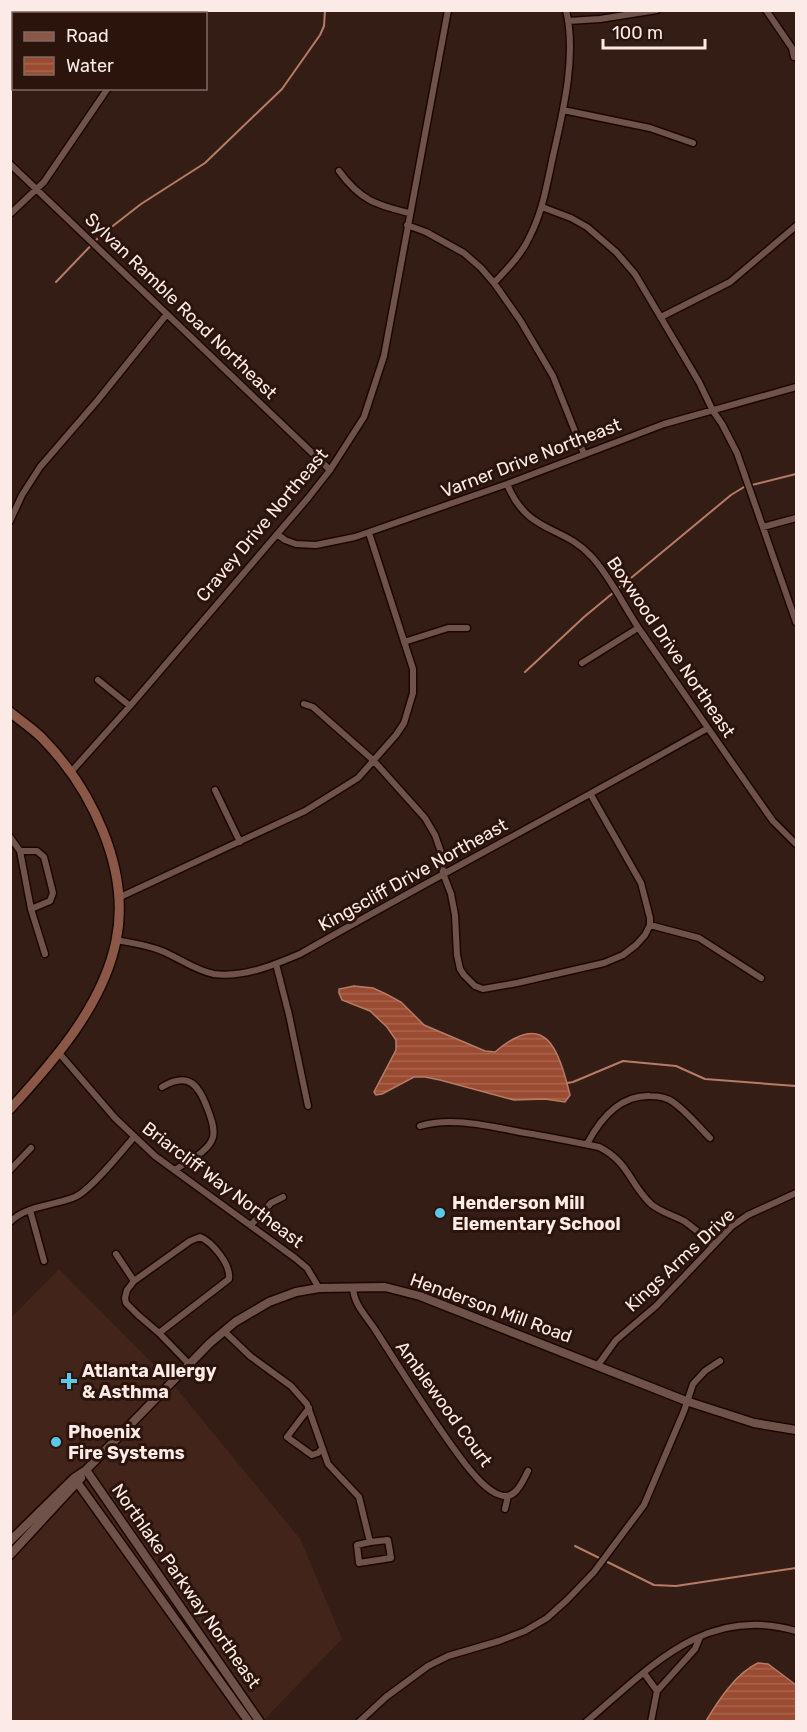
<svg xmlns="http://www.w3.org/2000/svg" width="807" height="1732" font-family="Rubik,sans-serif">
<defs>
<pattern id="water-rules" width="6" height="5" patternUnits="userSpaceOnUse" patternTransform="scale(1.5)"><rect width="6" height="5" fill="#9a4b31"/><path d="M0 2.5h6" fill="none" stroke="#a9654f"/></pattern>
</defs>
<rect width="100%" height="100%" fill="#341d15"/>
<path fill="#42241a" d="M59,1269L172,1383L301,1540L342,1639L263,1721L11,1722V1318Z"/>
<path fill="url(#water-rules)" stroke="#b77b67" stroke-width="1.5" d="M354,986L373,988L386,994L401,1002L424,1025L485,1051L495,1052C545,1009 558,1047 570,1095L565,1102L545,1099L514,1100L440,1080L425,1077H414L382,1094L376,1095L374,1092L396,1050V1040L387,1027L370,1011L342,1000L339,993V989Z
M758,1663L768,1664L796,1685V1721H706C718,1701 736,1673 758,1663Z"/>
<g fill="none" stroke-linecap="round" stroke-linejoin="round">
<path stroke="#b77b67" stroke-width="2" d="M56,282L100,236L141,204L205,163L282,89L320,35L324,26L325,10
M525,672L584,617L731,495L744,487L796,474
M567,1083L573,1082L623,1061L676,1066L705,1079L796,1086
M575,1546L654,1585L676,1586L796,1568"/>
<g stroke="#1b0702" stroke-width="9">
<path id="minor" d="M766,10L792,48L794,57
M192,14L196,10
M568,21L600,19L657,10
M563,110L650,128L693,143
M10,164L330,470
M339,171C360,200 376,205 409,213
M542,207L571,218L587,227L616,252L635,274L699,382L713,411L722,424L737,453L796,622
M10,214L44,182L108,88
M407,225L426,232L464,253L481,268L494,283L520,320L553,376L584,454
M494,283C508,268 522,254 530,236C543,210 547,184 553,156C563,112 577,55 566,10
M661,317L730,282L796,226
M507,484C528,535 562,524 592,557C612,579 625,609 642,633C686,696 729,759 773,821L796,844
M10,521L22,495L40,467L97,401L167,314
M763,527L796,518
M277,534L285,540L296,544L316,545L355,537L507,484L664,424L796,387
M404,642L448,628H467
M582,663L638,628
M98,680L130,706
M304,704L313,707L373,760L425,818L435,835L441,852L443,873L451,894L455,915L457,955L460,969L464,975L475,986L483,989L517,983L604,963L623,955L636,945L645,935L650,925V918L641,883L591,795
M71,772L130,706L308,498L330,470L364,417L384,356L448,10
M215,790L240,842
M10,837L20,851L31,909L45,954
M20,851H37L44,857L53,893L50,901L31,909
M118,898L305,811L358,778L396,735L404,723L413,693V669L369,533
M650,925L699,938L761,978
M116,940C132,943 148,945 162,951C179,958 196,971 214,974C243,978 274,965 300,954C435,877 573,805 708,728
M276,964L289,1015L308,1106
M59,1053L115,1118L155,1156L295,1258L307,1268L319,1288
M162,1087C189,1071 199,1085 208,1110C211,1118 215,1128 213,1137C209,1152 186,1162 175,1170
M420,1126C453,1116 492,1127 526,1133C550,1137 575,1142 599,1147C629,1162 629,1183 651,1204C660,1212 673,1215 684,1221C694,1228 704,1237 713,1244
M587,1144C600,1119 619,1095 650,1096C659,1096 666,1097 673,1102C687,1112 698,1126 710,1138
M10,1170L31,1148
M30,1210L44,1261
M10,1222C27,1205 54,1206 75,1197C90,1191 122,1151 134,1137
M251,1225L271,1203L283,1197
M116,1254L134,1281
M353,1288C354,1304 365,1315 374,1328C404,1374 432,1421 466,1465C474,1475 487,1491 500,1495C515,1501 523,1481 528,1471
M224,1331L250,1356L291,1386L307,1404L328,1464L359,1497L370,1542L388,1540L391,1558L359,1563L357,1545L370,1542
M159,1333L229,1279C231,1264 212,1242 200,1237L190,1241L134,1281L127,1290L125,1298L126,1303L138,1315L159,1333L189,1364
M598,1365L616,1340L656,1306L732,1226L748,1215L796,1193
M309,1408L287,1437L312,1455L318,1453L322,1449
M505,1509L508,1496
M644,1673L657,1691
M359,1722L386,1697L428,1666L448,1656L499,1641L525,1631L547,1618L567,1600L594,1572L644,1505L684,1411L693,1384L705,1371L720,1361
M586,1722C650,1668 705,1604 796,1631
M651,1722L657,1691L695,1649L700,1637"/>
</g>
<g stroke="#1b0702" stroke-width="11">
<path id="tertiary" d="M86,1470L260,1722
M74,1478L249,1722
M10,1541L74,1478L86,1470L210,1343L235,1322L269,1302L296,1292L319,1288L385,1287L420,1296L686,1401L754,1423L796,1430
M10,1555L81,1478"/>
</g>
<g stroke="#1b0702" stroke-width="12">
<path id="secondary" d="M10,712C21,721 33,729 42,738C91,788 131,869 116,941C103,1005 54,1061 10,1109"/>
</g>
<use href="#minor" stroke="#6f534a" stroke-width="6"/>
<use href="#tertiary" stroke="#6f534a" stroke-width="8"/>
<use href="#secondary" stroke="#8b5848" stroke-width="9"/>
</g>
<g fill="#5ac8e6" stroke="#2a140c" stroke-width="2">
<circle cx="440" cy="1213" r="6"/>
<path d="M66 1372h6v6h6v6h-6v6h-6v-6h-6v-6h6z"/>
<circle cx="56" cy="1442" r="6"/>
</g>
<g text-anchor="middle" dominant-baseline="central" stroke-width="6" stroke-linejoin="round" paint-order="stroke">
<g font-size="18" fill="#fbeae5" stroke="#2a140c">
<text transform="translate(181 306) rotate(44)">Sylvan Ramble Road Northeast</text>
<text transform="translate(531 458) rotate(-21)">Varner Drive Northeast</text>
<text transform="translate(262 525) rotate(-50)">Cravey Drive Northeast</text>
<text transform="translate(671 647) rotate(56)">Boxwood Drive Northeast</text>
<text transform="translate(413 875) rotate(-29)">Kingscliff Drive Northeast</text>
<text transform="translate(223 1185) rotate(37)">Briarcliff Way Northeast</text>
<text transform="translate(680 1260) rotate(-43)">Kings Arms Drive</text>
<text transform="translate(491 1308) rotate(20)">Henderson Mill Road</text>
<text transform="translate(444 1404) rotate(54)">Amblewood Court</text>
<text transform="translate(186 1586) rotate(55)">Northlake Parkway Northeast</text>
</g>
<g font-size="18" font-weight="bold" fill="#fbeae5" stroke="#2a140c" text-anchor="start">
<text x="452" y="1203">Henderson Mill<tspan x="452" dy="21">Elementary School</tspan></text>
<text x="82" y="1371">Atlanta Allergy<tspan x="82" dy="21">&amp; Asthma</tspan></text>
<text x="68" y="1432">Phoenix<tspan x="68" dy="21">Fire Systems</tspan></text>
</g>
</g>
<rect width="807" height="1732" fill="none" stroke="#fbeae5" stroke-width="24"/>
<rect x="12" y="12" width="195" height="78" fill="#2a140c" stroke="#7e6a63" stroke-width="1.5"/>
<rect x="24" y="32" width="30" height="9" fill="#8b5848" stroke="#7e6a63" stroke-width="1.5"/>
<text x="66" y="42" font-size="18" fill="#fbeae5">Road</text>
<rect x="24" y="57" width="30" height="18" fill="url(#water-rules)" stroke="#7e6a63" stroke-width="1.5"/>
<text x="66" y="72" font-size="18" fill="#fbeae5">Water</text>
<path d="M603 39v9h102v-9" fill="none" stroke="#fbeae5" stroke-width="3"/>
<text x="612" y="39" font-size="18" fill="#fbeae5" stroke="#2a140c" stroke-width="4.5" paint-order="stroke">100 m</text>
</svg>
